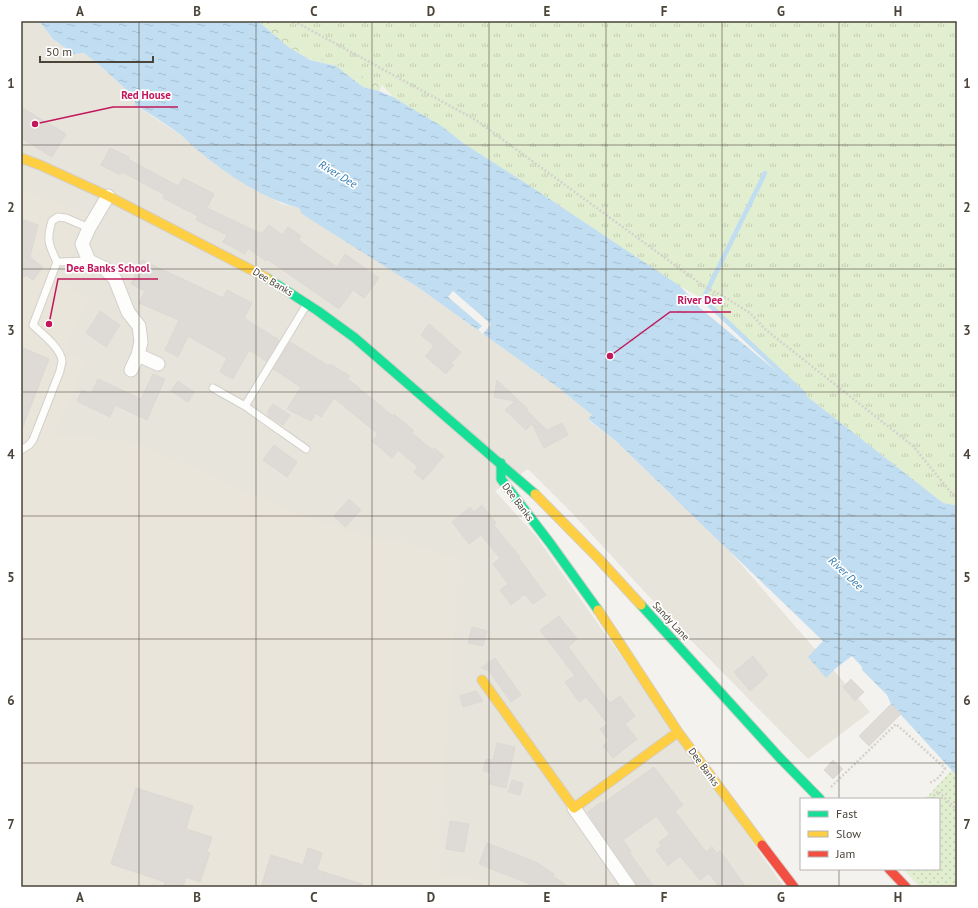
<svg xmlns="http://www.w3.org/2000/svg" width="978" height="908" font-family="'PT Sans',sans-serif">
<defs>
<pattern id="grass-tufts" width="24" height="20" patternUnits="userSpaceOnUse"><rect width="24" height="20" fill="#e1eecf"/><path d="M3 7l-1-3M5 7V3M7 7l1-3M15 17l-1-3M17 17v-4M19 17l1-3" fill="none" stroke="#c3cdb2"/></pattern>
<pattern id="forest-crowns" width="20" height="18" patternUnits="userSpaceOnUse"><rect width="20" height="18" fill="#e1eecf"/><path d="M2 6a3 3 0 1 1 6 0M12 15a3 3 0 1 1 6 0" fill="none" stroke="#c3cdb2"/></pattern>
<pattern id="park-dots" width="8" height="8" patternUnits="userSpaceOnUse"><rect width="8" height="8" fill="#e1eecf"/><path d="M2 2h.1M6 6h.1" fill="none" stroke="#c3cdb2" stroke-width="1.8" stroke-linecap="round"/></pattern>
<pattern id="water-ripples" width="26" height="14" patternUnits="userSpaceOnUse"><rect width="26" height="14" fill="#c0ddf1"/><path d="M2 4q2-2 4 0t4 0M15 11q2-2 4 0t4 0" fill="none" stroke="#a6bfcf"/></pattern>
</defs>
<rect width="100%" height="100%" fill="#f4f2ee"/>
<path fill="#e7e4dc" d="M21,21H39L53,39L74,54L84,53L104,69L134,97L135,105L178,133L204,155L229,174L282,204L299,208L419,288L560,389L592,415L588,420L617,442L671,495L719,539L870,712L808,759L666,615L572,513L528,469L495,491L536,536L784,887H21Z"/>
<path fill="#eae5da" d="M21,190L89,214L68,267L51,274L90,300L69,337L65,353L86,361L55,434L136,443L305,517L377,539L390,538L459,559L441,823V874L485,880L502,887H21Z"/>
<path fill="url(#grass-tufts)" d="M269,21H957V500L955,505L943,503L804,394L703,299L680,286L524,182L463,143L443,127L393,97L382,85L309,53Z"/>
<path fill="url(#forest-crowns)" d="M258,21H269L309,53L382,85L379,91L363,87L336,66L311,60L287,46Z"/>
<path fill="url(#park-dots)" d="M952,770L957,776V887H920L903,869H939V799H925Z"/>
<path fill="url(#water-ripples)" d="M39,21H258L287,46L310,60L336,66L363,87L379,91L393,97L443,127L463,143L524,182L680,286L700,308L804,394L943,503L955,505L957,507V776L891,704L887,695L862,670V667L852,656L836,668L826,678L808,657L823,641L693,516L617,442L588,419L592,415L560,389L419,288L302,214L299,208C261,198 225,173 195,148C189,143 183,136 177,132C163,122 149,113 135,105L134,97L104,69L84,53L74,54L53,39Z"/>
<path fill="#f4f2ee" d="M453,291L491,324L483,334L478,330L482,326L448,297Z"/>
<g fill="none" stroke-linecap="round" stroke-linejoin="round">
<path stroke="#c0ddf1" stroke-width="4.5" d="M765,173L703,299L804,394"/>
</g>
<path fill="#dedbd6" stroke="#dcd9d4" d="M21,107L66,134L52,157L21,138Z
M110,148L129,157L128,159L178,186L183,178L214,194L207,208L262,234L269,225L282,235L288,227L301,236L298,240L337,267L345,254L379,278L364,298L353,290L339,309L267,259L266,261L248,248L245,254L223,242L227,235L196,220L198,216L163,198L165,195L122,172L120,175L101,165Z
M21,219L38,225L30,257L43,267L33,280L26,275L25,277L21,276Z
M142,260L223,298L227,290L252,303L244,318L279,340L266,361L249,350L233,379L220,372L227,358L188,336L178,357L165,350L179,320L139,303L145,291L131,284Z
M100,311L120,325L106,347L86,333Z
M429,324L461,352L451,363L454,365L446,374L425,356L434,346L421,335Z
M290,342L329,366L330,364L350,376L348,379L393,416L394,414L414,431L412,433L432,450L434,448L444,456L423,480L414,472L418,467L398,450L392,458L372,441L378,434L334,398L321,417L316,413L311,421L287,409L301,387L273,369Z
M21,347L49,359L22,429H21Z
M153,374L165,379L147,420L115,405L110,417L77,401L82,390L91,394L98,379L141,399Z
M497,380L528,409L526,410L547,430L562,423L568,435L544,448L532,424L526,430L505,410L515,401L494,397Z
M178,381L194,392L188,402L171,391Z
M273,404L290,415L283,425L268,416V411Z
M274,445L297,462L287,477L263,460Z
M349,499L361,510L345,527L334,516Z
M482,505L496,523L494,525L520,557L519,558L546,595L533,604L525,594L511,605L500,590L508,584L493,564L500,558L481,535L469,544L452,522L470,507L474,512Z
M559,616L577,639L568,647L610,703L620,696L635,716L625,724L637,739L613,758L603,746L609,741L600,729L608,724L586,697L579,702L565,682L575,676L540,630Z
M472,627L487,631L483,646L468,643Z
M753,656L768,675L750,691L734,672Z
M495,658L521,695L511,702L491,674L487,670L481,668Z
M851,679L864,692L855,701L843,687Z
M476,691L483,701L463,707L460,696Z
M891,704L901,714L869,746L859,736Z
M497,743L515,747L506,788L489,784L492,773L483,771L486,759L493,760Z
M833,760L843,769L833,779L824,770Z
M654,767L683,805L675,811L706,852L712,847L717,853L720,851L746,887H719L709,873L700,880L680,856L668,866L656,850L661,846L659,842L670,834L656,816L623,840L631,851L629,852L654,887H637L636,882L597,827L588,812L601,802L602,804Z
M512,780L523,783L520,795L508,792Z
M136,788L193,806L186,829L212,837L207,852L210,853L200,882L186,877L183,887H163L165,882L111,864Z
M450,821L469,824L464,852L446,849Z
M487,843L536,862L554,874L553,876L569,887H537L479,864Z
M308,848L322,853L317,870L362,884V887H261L271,855L303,865Z"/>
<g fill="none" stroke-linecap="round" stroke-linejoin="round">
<g stroke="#d2d0cb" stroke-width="9">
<path id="lane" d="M57,262L89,261
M213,388L245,406
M306,449L245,406L307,304
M21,450L29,445L33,440L60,371C60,368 62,364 62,361C61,348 41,333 33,325L57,262C49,245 46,240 52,221L58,217L66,218L89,228"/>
</g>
<g stroke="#d2d0cb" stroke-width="15">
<path id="street" d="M108,196L89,228L82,244L89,261L104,268L115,279L128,312L139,326L141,342L138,355L131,370
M138,355L158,364
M574,808L629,887"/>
</g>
<g stroke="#d3cfc5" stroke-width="11">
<path id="fast" d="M267,278L318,311L355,338L535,494
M501,463V479L550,543L598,610
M641,605L779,757L820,799"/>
</g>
<g stroke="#d3cfc5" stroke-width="11">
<path id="slow" d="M21,158L40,165L108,196L267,278
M535,494L598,558L641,605
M598,610L678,732L762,845
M482,680L574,808L678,732"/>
</g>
<g stroke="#d3cfc5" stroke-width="11">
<path id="jam" d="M762,845L794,887
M889,869L906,887"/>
</g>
<path stroke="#d3d2cc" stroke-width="2.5" stroke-dasharray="2 2" stroke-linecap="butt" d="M294,21L476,120L705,287L723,296L750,313L766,330L913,446L953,495L957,497
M831,787L896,724L945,768C941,776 937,780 929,783
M931,799L938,791L957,810"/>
<use href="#lane" stroke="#fdfdfc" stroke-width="7"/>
<use href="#street" stroke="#fdfdfc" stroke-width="13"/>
<use href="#fast" stroke="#16e098" stroke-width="9"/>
<use href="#slow" stroke="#ffcf43" stroke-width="9"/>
<use href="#jam" stroke="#f24e42" stroke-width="9"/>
</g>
<path fill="none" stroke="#4b4439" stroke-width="1" stroke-opacity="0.55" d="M139,21V887M256,21V887M372,21V887M489,21V887M606,21V887M722,21V887M839,21V799M21,145H957M21,269H957M21,392H957M21,516H957M21,639H957M21,763H957M839,869V887"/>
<g text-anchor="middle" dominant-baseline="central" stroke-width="3.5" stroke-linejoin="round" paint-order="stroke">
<g font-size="10" fill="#4b4439" stroke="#fff">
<text transform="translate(273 282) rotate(31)">Dee Banks</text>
<text transform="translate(518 502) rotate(53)">Dee Banks</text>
<text transform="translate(671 621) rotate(47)">Sandy Lane</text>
<text transform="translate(704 767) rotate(54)">Dee Banks</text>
</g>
<g font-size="11" font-style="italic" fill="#2e7ab2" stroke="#fff">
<text transform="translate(338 174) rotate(31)">River Dee</text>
<text transform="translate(846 573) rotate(43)">River Dee</text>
</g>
</g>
<path fill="none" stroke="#c2185b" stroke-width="1.5" d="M35 124L113 107H178M49 324L58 279H158M610 356L670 312H731"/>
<g fill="#c2185b" stroke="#fff" stroke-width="1.5">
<circle cx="35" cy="124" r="4"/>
<circle cx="49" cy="324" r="4"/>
<circle cx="610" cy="356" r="4"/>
</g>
<g font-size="11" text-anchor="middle" font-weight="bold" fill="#c2185b" stroke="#fff" stroke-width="3.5" stroke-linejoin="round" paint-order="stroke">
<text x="146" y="99">Red House</text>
<text x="108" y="272">Dee Banks School</text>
<text x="700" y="304">River Dee</text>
</g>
<rect width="978" height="908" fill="none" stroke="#ffffff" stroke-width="44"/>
<rect x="800" y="798" width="140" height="72" fill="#ffffff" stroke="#b7b4b0"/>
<rect x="808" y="811" width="20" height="6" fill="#16e098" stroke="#b7b4b0"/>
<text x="836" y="818" font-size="12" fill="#4b4439">Fast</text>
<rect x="808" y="831" width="20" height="6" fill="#ffcf43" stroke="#b7b4b0"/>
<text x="836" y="838" font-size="12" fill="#4b4439">Slow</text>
<rect x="808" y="851" width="20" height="6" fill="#f24e42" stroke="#b7b4b0"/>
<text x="836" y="858" font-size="12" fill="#4b4439">Jam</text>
<path d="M40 56v6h113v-6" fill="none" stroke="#4b4439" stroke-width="2"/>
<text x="46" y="56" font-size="12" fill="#4b4439" stroke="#ffffff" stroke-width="3" paint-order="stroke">50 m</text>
<rect x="22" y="22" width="934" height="864" fill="none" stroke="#4b4439" stroke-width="1.5"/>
<g font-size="13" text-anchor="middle" font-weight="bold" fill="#4b4439">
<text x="80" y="16">A</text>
<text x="197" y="16">B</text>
<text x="314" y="16">C</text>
<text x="431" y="16">D</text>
<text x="547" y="16">E</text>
<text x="664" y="16">F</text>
<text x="781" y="16">G</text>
<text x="898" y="16">H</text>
<text x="11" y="88">1</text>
<text x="967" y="88">1</text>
<text x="11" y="212">2</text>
<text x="967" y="212">2</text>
<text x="11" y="335">3</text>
<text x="967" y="335">3</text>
<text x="11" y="459">4</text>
<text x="967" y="459">4</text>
<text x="11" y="582">5</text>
<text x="967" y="582">5</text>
<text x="11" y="705">6</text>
<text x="967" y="705">6</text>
<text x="11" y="829">7</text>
<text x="967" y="829">7</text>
<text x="80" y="902">A</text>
<text x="197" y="902">B</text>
<text x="314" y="902">C</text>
<text x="431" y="902">D</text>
<text x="547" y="902">E</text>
<text x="664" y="902">F</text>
<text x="781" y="902">G</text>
<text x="898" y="902">H</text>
</g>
</svg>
